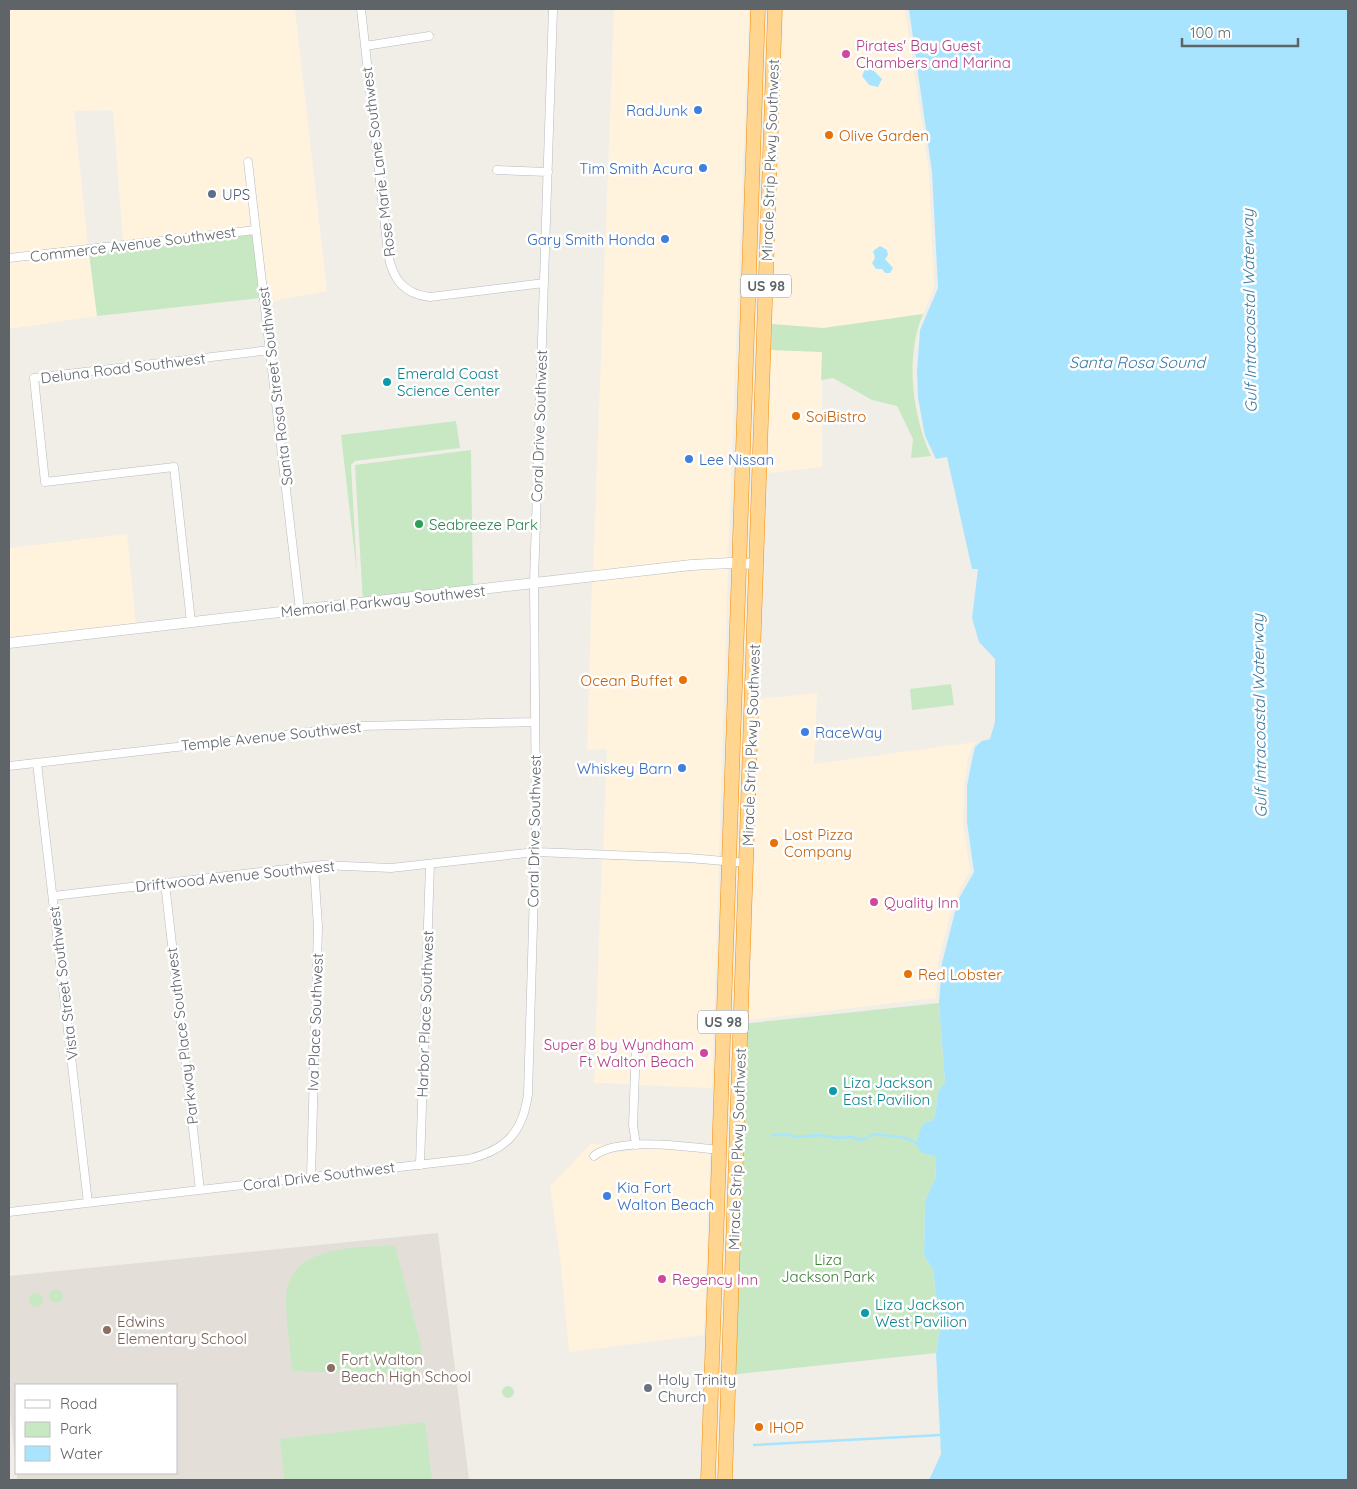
<svg xmlns="http://www.w3.org/2000/svg" width="1357" height="1489" font-family="Quicksand,sans-serif">
<rect width="100%" height="100%" fill="#f1eee7"/>
<path fill="#fff3de" d="M9,9H295L327,291L269,302L252,157L244,159L252,226L123,241L113,110L74,111L88,245L9,254Z
M614,9H749L728,559L593,573Z
M783,9H905L929,172L934,287L923,314L823,328L772,324Z
M89,253L97,316L9,329V262Z
M771,350L822,352V467L767,473Z
M127,534L136,625L9,639V548Z
M728,567L719,857L603,851L607,749L587,750L592,581Z
M817,693L814,764L976,742L972,747L968,759L964,786L963,823L970,871L954,900L938,962L936,998L749,1020L759,699Z
M602,859L719,865L712,1088L639,1085L640,1041H631L630,1084L594,1083Z
M591,1144L610,1145L602,1147L588,1156L594,1161L604,1154L651,1148L710,1153L704,1335L569,1352L561,1265L550,1186Z"/>
<path fill="#e3dfd8" d="M438,1233L469,1480H17V1473H176V1385H16V1469L9,1401V1276Z"/>
<path fill="#c8e8c4" d="M252,234L260,298L97,316L89,253Z
M923,314C905,356 912,415 931,456L911,458L913,439L897,406L872,400L833,378L821,380L822,352L771,350L772,324L823,328Z
M456,421L460,448L355,461L351,465L357,574L341,435Z
M471,450L473,591L363,603L355,465Z
M951,684L954,705L912,710L910,689Z
M939,1003L945,1082C932,1097 940,1104 933,1120L924,1123L920,1130L922,1153L935,1155L936,1176L925,1201L924,1255L933,1270L940,1327L936,1353L729,1375L742,1024Z
M395,1245L421,1345L422,1361L414,1373L398,1375L292,1371C290,1347 286,1322 286,1298C288,1244 357,1248 395,1245Z
M49 1296a7 7 0 1 1 14 0a7 7 0 1 1-14 0Z
M29 1300a7 7 0 1 1 14 0a7 7 0 1 1-14 0Z
M502 1392a6 6 0 1 1 12 0a6 6 0 1 1-12 0Z
M425,1422L432,1480H284L280,1439Z"/>
<path fill="#a9e4ff" d="M909,9H1348V1480H929L941,1454L936,1353L940,1327L933,1270L924,1255L925,1201L936,1176L935,1156L922,1153L916,1145L920,1130L924,1123L933,1120C940,1104 932,1097 945,1082L939,1003L942,963L958,900L974,872L967,822V786L972,760L975,747L982,741L990,739L995,722V659L979,642L972,618L978,569H972L947,457L936,459L925,436L918,398L917,371L920,330L938,288L932,172Z
M869,59L876,62L873,70L882,79L878,87L869,85L862,76Z
M880,246L887,250L888,255L885,259L893,268L890,273H885L882,269H876L872,263L875,258L873,251Z"/>
<g fill="none" stroke-linecap="round" stroke-linejoin="round">
<path stroke="#a9e4ff" stroke-width="2.5" d="M772,1135H790L797,1137L819,1135L839,1138L851,1137L862,1140L874,1134C890,1137 902,1134 916,1143
M754,1445L941,1435"/>
<g stroke="#b7babe" stroke-width="9">
<path id="street" d="M361,9L388,253C392,278 403,294 430,297L544,283
M365,46L429,36
M248,162L300,610
M497,170L548,172
M9,258L256,230
M191,622L174,467L45,482L34,378L270,350
M37,763L88,1203
M9,766L362,726L535,722
M165,883L200,1190
M53,896L322,865L391,868L536,852L689,858L747,863
M636,1045L633,1125L636,1145
M594,1156C619,1136 688,1147 719,1150
M420,1165L430,864
M311,1177L318,927L314,866
M9,1212L469,1159C506,1150 523,1132 528,1094L536,824L534,581L553,9"/>
</g>
<g stroke="#b8bcc1" stroke-width="11">
<path id="secondary" d="M9,643L691,565L731,563L756,564"/>
</g>
<g stroke="#f88d00" stroke-width="15">
<path id="highway" d="M708,1480L758,9
M725,1480L775,9"/>
</g>
<use href="#street" stroke="#fff" stroke-width="8"/>
<use href="#secondary" stroke="#fff" stroke-width="10"/>
<use href="#highway" stroke="#ffd590" stroke-width="14"/>
</g>
<g fill="#d1479c" stroke="#fff" stroke-width="2">
<circle cx="846" cy="54" r="5"/>
<circle cx="874" cy="902" r="5"/>
<circle cx="704" cy="1053" r="5"/>
<circle cx="662" cy="1279" r="5"/>
</g>
<g fill="#3f7fe0" stroke="#fff" stroke-width="2">
<circle cx="698" cy="110" r="5"/>
<circle cx="703" cy="168" r="5"/>
<circle cx="665" cy="239" r="5"/>
<circle cx="689" cy="459" r="5"/>
<circle cx="805" cy="732" r="5"/>
<circle cx="682" cy="768" r="5"/>
<circle cx="607" cy="1196" r="5"/>
</g>
<g fill="#e8710a" stroke="#fff" stroke-width="2">
<circle cx="829" cy="135" r="5"/>
<circle cx="796" cy="416" r="5"/>
<circle cx="683" cy="680" r="5"/>
<circle cx="774" cy="843" r="5"/>
<circle cx="908" cy="974" r="5"/>
<circle cx="759" cy="1427" r="5"/>
</g>
<circle fill="#5c6f8a" stroke="#fff" stroke-width="2" cx="212" cy="194" r="5"/>
<g fill="#0f9aa8" stroke="#fff" stroke-width="2">
<circle cx="387" cy="382" r="5"/>
<circle cx="833" cy="1091" r="5"/>
<circle cx="865" cy="1313" r="5"/>
</g>
<circle fill="#2e9e5b" stroke="#fff" stroke-width="2" cx="419" cy="524" r="5"/>
<g fill="#8d6e63" stroke="#fff" stroke-width="2">
<circle cx="107" cy="1330" r="5"/>
<circle cx="331" cy="1368" r="5"/>
</g>
<circle fill="#6b7280" stroke="#fff" stroke-width="2" cx="648" cy="1388" r="5"/>
<g text-anchor="middle" dominant-baseline="central" stroke-width="5" stroke-linejoin="round" paint-order="stroke">
<g fill="#fff" stroke="#8e9295" stroke-width="1">
<rect x="741" y="274.5" width="50" height="23" rx="4"/>
<rect x="698" y="1010.5" width="50" height="23" rx="4"/>
</g>
<g font-size="14" font-weight="bold" fill="#5e6468">
<text x="766" y="286">US 98</text>
<text x="723" y="1022">US 98</text>
</g>
<g font-size="15" fill="#b23c85" stroke="#fff" text-anchor="start">
<text x="856" y="45">Pirates' Bay Guest<tspan x="856" dy="17">Chambers and Marina</tspan></text>
<text x="884" y="902">Quality Inn</text>
<text x="694" y="1044" text-anchor="end">Super 8 by Wyndham<tspan x="694" dy="17">Ft Walton Beach</tspan></text>
<text x="672" y="1279">Regency Inn</text>
</g>
<g font-size="15" fill="#366cbe" stroke="#fff" text-anchor="end">
<text x="688" y="110">RadJunk</text>
<text x="693" y="168">Tim Smith Acura</text>
<text x="655" y="239">Gary Smith Honda</text>
<text x="699" y="459" text-anchor="start">Lee Nissan</text>
<text x="815" y="732" text-anchor="start">RaceWay</text>
<text x="672" y="768">Whiskey Barn</text>
<text x="617" y="1187" text-anchor="start">Kia Fort<tspan x="617" dy="17">Walton Beach</tspan></text>
</g>
<g font-size="15" fill="#c56008" stroke="#fff" text-anchor="start">
<text x="839" y="135">Olive Garden</text>
<text x="806" y="416">SoiBistro</text>
<text x="673" y="680" text-anchor="end">Ocean Buffet</text>
<text x="784" y="834">Lost Pizza<tspan x="784" dy="17">Company</tspan></text>
<text x="918" y="974">Red Lobster</text>
<text x="769" y="1427">IHOP</text>
</g>
<g font-size="15" fill="#5e6468" stroke="#fff">
<text transform="translate(770 160) rotate(-88)">Miracle Strip Pkwy Southwest</text>
<text transform="translate(378 162) rotate(-97)">Rose Marie Lane Southwest</text>
<text transform="translate(133 244) rotate(-7)">Commerce Avenue Southwest</text>
<text transform="translate(123 368) rotate(-7)">Deluna Road Southwest</text>
<text transform="translate(275 386) rotate(-97)">Santa Rosa Street Southwest</text>
<text transform="translate(539 426) rotate(-88)">Coral Drive Southwest</text>
<text transform="translate(383 601) rotate(-6)">Memorial Parkway Southwest</text>
<text transform="translate(271 736) rotate(-6)">Temple Avenue Southwest</text>
<text transform="translate(751 745) rotate(-88)">Miracle Strip Pkwy Southwest</text>
<text transform="translate(534 831) rotate(-89)">Coral Drive Southwest</text>
<text transform="translate(235 876) rotate(-6)">Driftwood Avenue Southwest</text>
<text transform="translate(63 983) rotate(-97)">Vista Street Southwest</text>
<text transform="translate(425 1014) rotate(-88)">Harbor Place Southwest</text>
<text transform="translate(315 1022) rotate(-88)">Iva Place Southwest</text>
<text transform="translate(182 1036) rotate(-97)">Parkway Place Southwest</text>
<text transform="translate(737 1149) rotate(-88)">Miracle Strip Pkwy Southwest</text>
<text transform="translate(319 1176) rotate(-7)">Coral Drive Southwest</text>
</g>
<g font-size="15" fill="#4e5e75" stroke="#fff" text-anchor="start">
<text x="222" y="194">UPS</text>
</g>
<g font-size="15" fill="#0d838f" stroke="#fff" text-anchor="start">
<text x="397" y="373">Emerald Coast<tspan x="397" dy="17">Science Center</tspan></text>
<text x="843" y="1082">Liza Jackson<tspan x="843" dy="17">East Pavilion</tspan></text>
<text x="875" y="1304">Liza Jackson<tspan x="875" dy="17">West Pavilion</tspan></text>
</g>
<g font-size="15" fill="#27864d" stroke="#fff" text-anchor="start">
<text x="429" y="524">Seabreeze Park</text>
</g>
<g font-size="15" fill="#388232" stroke="#fff">
<text x="828" y="1259">Liza<tspan x="828" dy="17">Jackson Park</tspan></text>
</g>
<g font-size="15" fill="#785e54" stroke="#fff" text-anchor="start">
<text x="117" y="1321">Edwins<tspan x="117" dy="17">Elementary School</tspan></text>
<text x="341" y="1359">Fort Walton<tspan x="341" dy="17">Beach High School</tspan></text>
</g>
<g font-size="15" fill="#5b616d" stroke="#fff" text-anchor="start">
<text x="658" y="1379">Holy Trinity<tspan x="658" dy="17">Church</tspan></text>
</g>
<g font-size="16" font-style="italic" fill="#3c7ba3" stroke="#fff">
<text transform="translate(1249 311) rotate(-91)">Gulf Intracoastal Waterway</text>
<text x="1137" y="362">Santa Rosa Sound</text>
<text transform="translate(1259 716) rotate(-91)">Gulf Intracoastal Waterway</text>
</g>
</g>
<rect width="1357" height="1489" fill="none" stroke="#5e6468" stroke-width="20"/>
<rect x="15" y="1384" width="162" height="90" fill="#ffffff" stroke="#bfc1c3"/>
<rect x="25" y="1400" width="25" height="8" fill="#ffffff" stroke="#bfc1c3"/>
<text x="60" y="1409" font-size="15" fill="#5e6468">Road</text>
<rect x="25" y="1422" width="25" height="15" fill="#c8e8c4" stroke="#bfc1c3"/>
<text x="60" y="1434" font-size="15" fill="#5e6468">Park</text>
<rect x="25" y="1446" width="25" height="15" fill="#a9e4ff" stroke="#bfc1c3"/>
<text x="60" y="1459" font-size="15" fill="#5e6468">Water</text>
<path d="M1182 38v8h116v-8" fill="none" stroke="#5e6468" stroke-width="2.5"/>
<text x="1190" y="38" font-size="15" fill="#5e6468" stroke="#ffffff" stroke-width="4" paint-order="stroke">100 m</text>
</svg>
